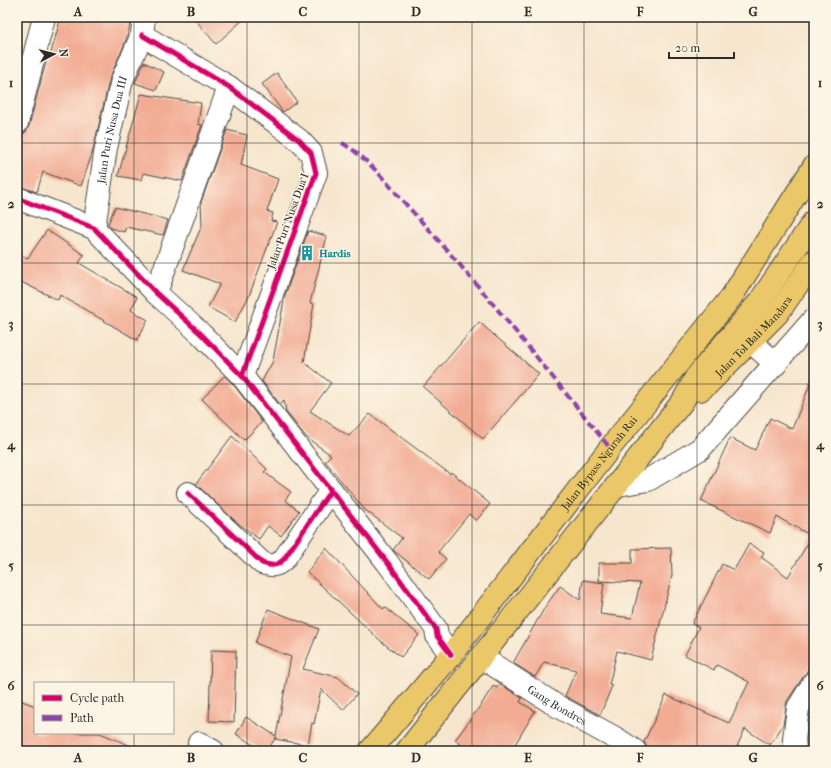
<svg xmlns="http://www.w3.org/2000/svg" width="831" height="768" font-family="'IM FELL French Canon',serif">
<rect width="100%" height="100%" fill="#fcf5e5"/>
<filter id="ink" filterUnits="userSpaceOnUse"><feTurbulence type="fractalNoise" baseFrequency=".025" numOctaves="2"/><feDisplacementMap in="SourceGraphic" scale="8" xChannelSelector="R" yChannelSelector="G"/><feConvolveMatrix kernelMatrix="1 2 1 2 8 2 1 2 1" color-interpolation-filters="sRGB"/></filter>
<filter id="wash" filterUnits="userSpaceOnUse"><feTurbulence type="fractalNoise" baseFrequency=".012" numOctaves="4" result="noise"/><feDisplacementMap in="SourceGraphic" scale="16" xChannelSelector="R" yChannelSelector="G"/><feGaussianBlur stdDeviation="0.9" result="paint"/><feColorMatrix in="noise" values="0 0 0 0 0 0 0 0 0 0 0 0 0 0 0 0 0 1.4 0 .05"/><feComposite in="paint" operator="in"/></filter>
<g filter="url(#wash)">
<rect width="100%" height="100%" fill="#f7e6ce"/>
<g id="blocks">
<path fill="#f2ac94" d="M61,17H123L131,20L130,26L125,43L110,77L92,154L81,186L43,172L37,192L17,186V135H21L26,132L29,126L43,73L47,59L49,60Z
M193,17H246L216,44Z
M144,62L164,72L156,90L135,83Z
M277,73L297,102L283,112L262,84Z
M141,94L201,103L198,124L202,125L182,181L143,173L141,180L118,176Z
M227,130L247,135L241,165L278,179L267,211L273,213L271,221L277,222L249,296L235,322L208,307L220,284L183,270L202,225L201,202Z
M115,207L168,220L163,235L126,227L124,232L111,228L108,224Z
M47,230L84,255L79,263L137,297L131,310L148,320L137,340L60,295L58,300L17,280V253L28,258Z
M308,231L327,236L310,303L314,304L304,362L331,383L310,411L349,436L370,414L450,474L451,472L490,504L476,521L469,514L438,552L446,559L429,579L393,550L402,538L364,509L325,461L331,455L307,438L286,412L284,400L280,404L262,381L273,361L285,295Z
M479,322L539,374L483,439L423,387Z
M224,376L233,384L262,422L244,440L202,399Z
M813,377H814V657L806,673L787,701L783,725L770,745L745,729L735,751H647L646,746L644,742L666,695L729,723L749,682L717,665L714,670L685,655L699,627L692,624L722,564L734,570L749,544L764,552L761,557L788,577L812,536L777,517L770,533L701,501L730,438L755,450L770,418L792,429Z
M232,436L267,469L264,472L291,492L285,500L299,511L281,536L268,526L259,539L234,520L196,484Z
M326,548L383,609L385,607L419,635L401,657L382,642L307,572Z
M671,548L672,575L651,660L617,651L609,685L612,686L600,715L565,696L576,670L544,662L535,677L513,663L545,607L560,586L580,600L583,580L604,583L600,614L632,618L640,583L599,581V563H632V549Z
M268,609L319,629L303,669L338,677L357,694L343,710L321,689L314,724L312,723L308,745L275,739L276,737L267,751H263L236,734L246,717L276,736L291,657L255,643Z
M211,650L236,651L234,722L209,721Z
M500,684L522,698L520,702L535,711L511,751H469L455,740L481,705L493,686L497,688Z
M17,699L35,706V733H100L143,751H17Z"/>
</g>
</g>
<g filter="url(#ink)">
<use href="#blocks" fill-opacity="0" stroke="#4a4743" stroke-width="1"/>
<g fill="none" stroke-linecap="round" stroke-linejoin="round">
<g stroke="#4a4743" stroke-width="24">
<g id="minor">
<path d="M142,35L229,87L299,140L311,153L316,173L242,376"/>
<path d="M17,123L44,17"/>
<path d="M17,198L94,228L156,293L201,334L242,376L387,562L436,629L437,636L451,655"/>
<path id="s1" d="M94,228L106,148L122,80L142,35L144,17"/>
<path d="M156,293L229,87"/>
<path d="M735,331L750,341L776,364"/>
<path d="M618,485L648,480L700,449L814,319"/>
<path d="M188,493L262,563C272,566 276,567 284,559L331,490"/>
<path id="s2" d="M481,657L557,706L617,739L635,751"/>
<path d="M199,743L213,751"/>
<path d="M795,751L794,739L798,708L814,682"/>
</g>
</g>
<g stroke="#4a4743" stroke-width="24">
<g id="highway">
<path id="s3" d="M700,390L707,385L778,313L814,261"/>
<path id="s4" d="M370,751L451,655L610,448L732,296L814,166"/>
<path d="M407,751L683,401L696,377L760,301L814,221"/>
</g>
</g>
<use href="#minor" stroke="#fff" stroke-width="22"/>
<use href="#highway" stroke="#eac769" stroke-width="22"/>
<path stroke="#8e44ad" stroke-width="4" stroke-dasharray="8 4" stroke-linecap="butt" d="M342,143C370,159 390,187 411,210C481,286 545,368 610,448"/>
<g stroke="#fcf5e5" stroke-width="8">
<path id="cycleway" d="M142,35L229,87L299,140L311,153L316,173L242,376
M17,198L94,228L156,293L201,334L242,376L387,562L436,629L437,636L451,655
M188,493L262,563C272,566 276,567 284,559L331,490"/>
</g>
<use href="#cycleway" stroke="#d6006c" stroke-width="5"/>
</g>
</g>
<path fill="none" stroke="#2b2b2b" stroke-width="1" stroke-opacity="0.55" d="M134,17V683M247,17V751M359,17V751M472,17V751M584,17V751M697,17V751M17,143H814M17,263H814M17,384H814M17,505H814M17,625H814M134,733V751"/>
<defs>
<g id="building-bare" transform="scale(1.2)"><path d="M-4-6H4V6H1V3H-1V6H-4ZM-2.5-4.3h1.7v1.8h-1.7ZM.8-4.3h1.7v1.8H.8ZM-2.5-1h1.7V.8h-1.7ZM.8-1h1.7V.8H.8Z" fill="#0f9aa8" stroke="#fcf5e5" stroke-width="2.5" paint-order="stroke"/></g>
</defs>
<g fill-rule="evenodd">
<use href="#building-bare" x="307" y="253"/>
</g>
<g text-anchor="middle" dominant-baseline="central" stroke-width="3" stroke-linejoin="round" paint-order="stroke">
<g font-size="11" fill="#2b2b2b" stroke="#fcf5e5">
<text stroke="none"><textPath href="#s1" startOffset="100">Jalan Puri Nusa Dua III</textPath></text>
<text transform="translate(288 221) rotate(-70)">Jalan Puri Nusa Dua I</text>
<text stroke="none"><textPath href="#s3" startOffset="76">Jalan Tol Bali Mandara</textPath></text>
<text stroke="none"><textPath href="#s4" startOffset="368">Jalan Bypass Ngurah Rai</textPath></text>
<text stroke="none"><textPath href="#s2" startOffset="90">Gang Bondres</textPath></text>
</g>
<g font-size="11" font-weight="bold" fill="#0d838f" stroke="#fcf5e5" text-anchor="start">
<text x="319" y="253">Hardis</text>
</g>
</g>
<rect width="831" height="768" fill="none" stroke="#fcf5e5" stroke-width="44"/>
<rect x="34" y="682" width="140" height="52" fill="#fcf5e5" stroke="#a8a49b"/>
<rect x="42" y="695" width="20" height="6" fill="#d6006c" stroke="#a8a49b"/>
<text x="70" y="702" font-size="12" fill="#2b2b2b">Cycle path</text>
<rect x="42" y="715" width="20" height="6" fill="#8e44ad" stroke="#a8a49b"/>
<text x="70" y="722" font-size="12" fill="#2b2b2b">Path</text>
<g transform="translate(54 54) rotate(83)" stroke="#fcf5e5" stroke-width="3" paint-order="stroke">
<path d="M0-3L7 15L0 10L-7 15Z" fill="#2b2b2b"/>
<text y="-6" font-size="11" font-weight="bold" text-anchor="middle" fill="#2b2b2b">N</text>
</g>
<path d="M669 52v6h65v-6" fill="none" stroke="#2b2b2b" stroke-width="2"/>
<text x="675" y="52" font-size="12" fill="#2b2b2b" stroke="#fcf5e5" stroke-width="3" paint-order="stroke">20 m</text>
<rect x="22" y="22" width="787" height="724" fill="none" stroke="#2b2b2b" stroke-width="1.5"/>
<g font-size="13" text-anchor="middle" font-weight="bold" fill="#2b2b2b">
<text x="78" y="16">A</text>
<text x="191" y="16">B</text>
<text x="303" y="16">C</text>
<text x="416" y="16">D</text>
<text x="528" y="16">E</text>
<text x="640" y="16">F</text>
<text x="753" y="16">G</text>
<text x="11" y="87">1</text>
<text x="820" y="87">1</text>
<text x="11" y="208">2</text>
<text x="820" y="208">2</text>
<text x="11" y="328">3</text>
<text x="820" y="328">3</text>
<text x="11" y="449">4</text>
<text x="820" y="449">4</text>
<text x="11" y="570">5</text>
<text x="820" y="570">5</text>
<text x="11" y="690">6</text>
<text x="820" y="690">6</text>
<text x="78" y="762">A</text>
<text x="191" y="762">B</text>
<text x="303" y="762">C</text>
<text x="416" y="762">D</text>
<text x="528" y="762">E</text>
<text x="640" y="762">F</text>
<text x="753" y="762">G</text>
</g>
</svg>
